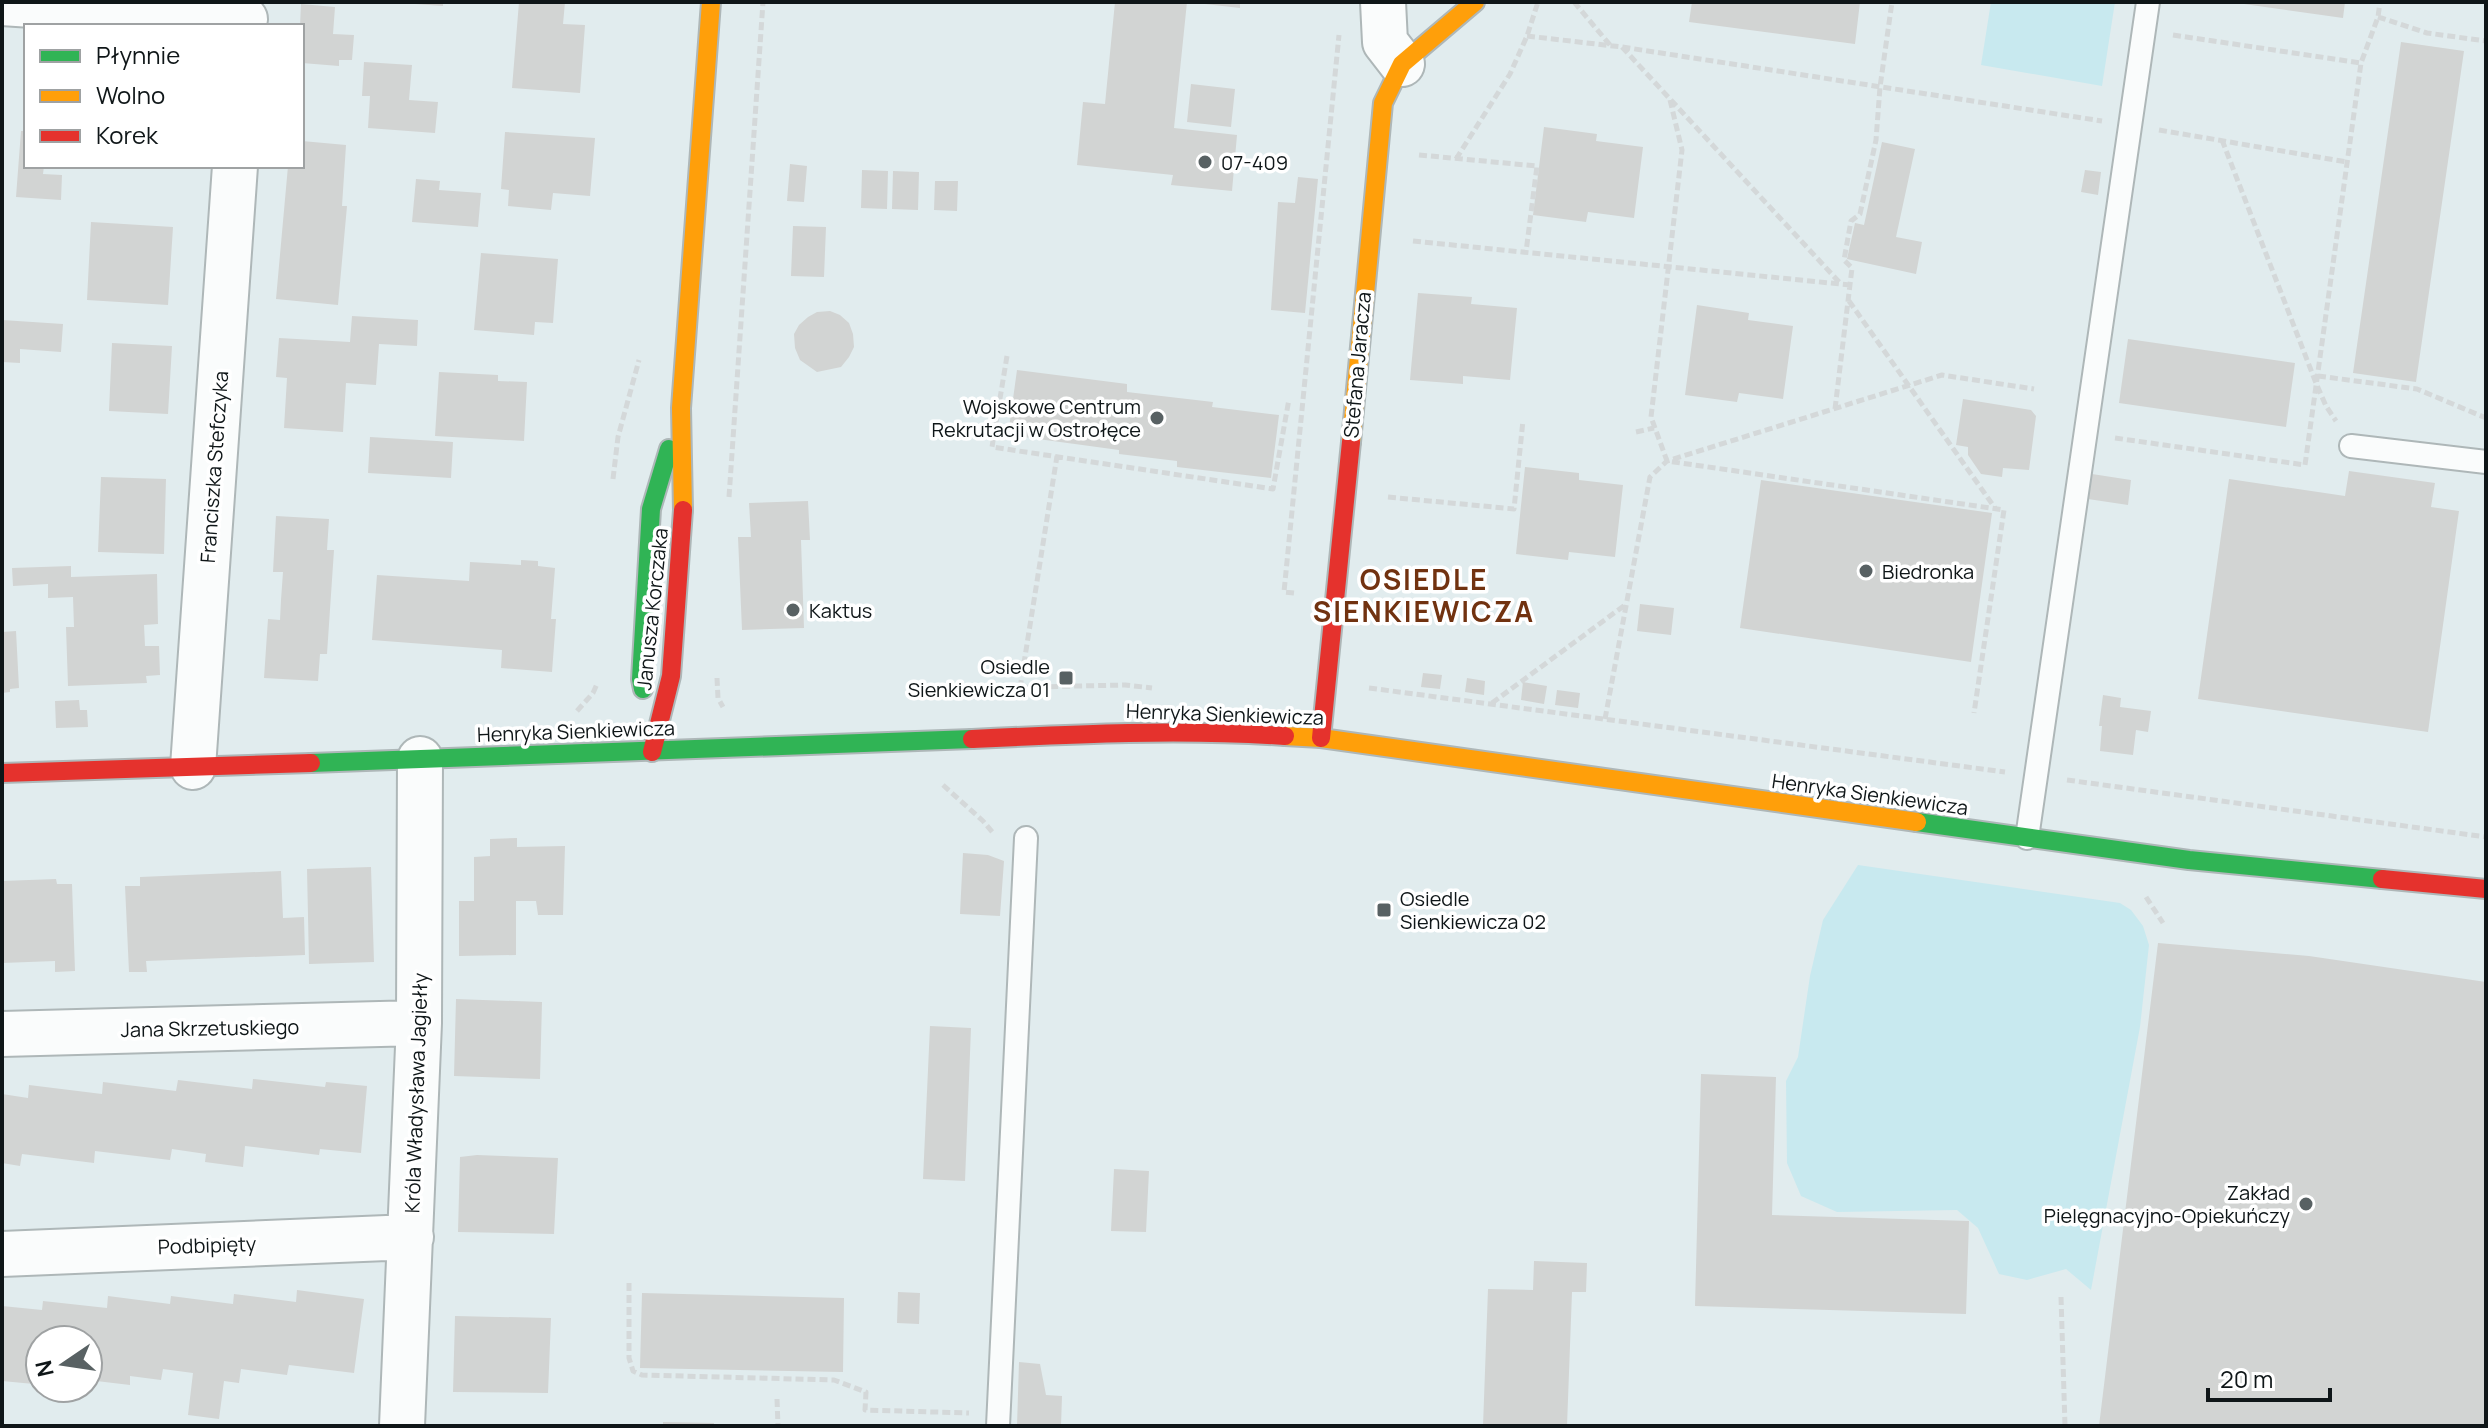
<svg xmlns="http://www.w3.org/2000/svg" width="2488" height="1428" font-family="Manrope,sans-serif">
<rect width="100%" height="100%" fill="#e1ecee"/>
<path fill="#c8e9ef" d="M1991,2H2115L2102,86L1981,65Z
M1858,865L2120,903L2131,910L2143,926L2149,945L2140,1027L2091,1290L2066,1269L2027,1280L1999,1274L1978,1228L1957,1210L1837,1212L1801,1196L1787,1163L1786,1081L1798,1057L1810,976L1823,920Z"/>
<path fill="#d2d4d3" d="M415,2H443V6L415,4Z
M519,2H565L563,24L585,25L580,93L512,88Z
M1115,2H1187L1174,128L1237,135L1232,191L1171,185L1173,175L1077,165L1083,102L1105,104Z
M1205,2H1240V8L1205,4Z
M1692,2H1860L1855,44L1689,22Z
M2244,2H2345L2343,18L2244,4Z
M301,4L335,7L333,34L354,35L352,60H339V66L302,63V26H300Z
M2401,42L2464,51L2416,382L2353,373Z
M364,62L412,65L409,100L438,102L435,133L368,128L370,96H362Z
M1191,84L1235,89L1231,127L1187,122Z
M1544,127L1597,134L1596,141L1643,147L1634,218L1588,212L1586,222L1533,215Z
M21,131H26V166H44L43,174L62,175L61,200L16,197Z
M505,132L595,138L590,196L553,193L551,210L508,206L509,190L501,189Z
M302,141L346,145L342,206H347L338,305L276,299L288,166H302Z
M1882,142L1915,149L1896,237L1922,242L1916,274L1847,259L1855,223L1864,225Z
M790,164L807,166L804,202L787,201Z
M862,170L888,171L887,209L861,208Z
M2085,170L2101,172L2098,195L2081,192Z
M893,171L919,172L918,210L892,209Z
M1298,177L1318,179L1305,313L1271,310L1278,202L1295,203Z
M416,179L440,181L439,190L481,193L478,227L412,222Z
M935,181H958L957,211L934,210Z
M91,222L173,227L168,305L87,300Z
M793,226L826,227L824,277L791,276Z
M481,253L558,259L553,323L535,322L534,335L474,330Z
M1418,293L1472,297L1471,304L1517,308L1510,380L1463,376V384L1410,380Z
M1697,305L1749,313L1748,320L1793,326L1783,399L1739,393L1737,402L1685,395Z
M830,311L840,315L849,323L853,334L854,347L849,357L841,367L817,372L800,360L795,348L794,334L799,325L808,317L817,312Z
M352,316L418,320L417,346L379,344L376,385L346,383L343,432L284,428L287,378L276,377L279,338L350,342Z
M2,320L63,324L61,352L20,349V363L2,362Z
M2128,339L2295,363L2286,427L2119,403Z
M112,343L172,346L168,414L109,411Z
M1017,370L1127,384V392L1213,402L1212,407L1279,415L1271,478L1177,467V461L1119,454V450L1008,435Z
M439,372L498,375V381L527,382L524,441L435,436Z
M1963,399L2031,410L2036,416L2029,470L2003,468L2002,477L1981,474L1968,455V447L1956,445Z
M370,437L453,442L451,478L368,473Z
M1525,467L1579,473V480L1623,485L1615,557L1569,552L1568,560L1516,554Z
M2349,471L2435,483L2431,507L2459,511L2428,732L2198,699L2229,479L2345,496Z
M2092,474L2131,480L2128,505L2088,499Z
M101,477L166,479L164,554L98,552Z
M1761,480L1992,513L1971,662L1740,628Z
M808,501L810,540H801L804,628L742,630L738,537H751L749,503Z
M276,516L329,519L327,550H334L327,654H320L318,681L264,678L268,619L280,620L281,600L283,572H273Z
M521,560L538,561V566L555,568L551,619H556L552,672L501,668L502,650L372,640L377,575L469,581L470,562L521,565Z
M71,566V577L157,574L158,624L144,625L145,646H159L160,675L146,676L147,683L68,686L66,627H74L73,597L48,598V584L13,586L12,568Z
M1640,604L1674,608L1671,635L1637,631Z
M16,631L19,688L10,689V692L2,693V632Z
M1423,673L1442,675L1440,689L1421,687Z
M1467,678L1485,681L1484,695L1465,692Z
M1523,682L1547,686L1544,704L1521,700Z
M1557,690L1580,693L1578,708L1555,705Z
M2103,695L2121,698L2120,707L2151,711L2148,732L2136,730L2133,755L2100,751L2102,726H2099Z
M79,700L80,710H87L88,727L56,728L55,701Z
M517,838V847L565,846L563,915H538L536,901H516V955L459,956V901H474V857L490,856V839Z
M963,853L988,855L1004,861L1000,916L960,914Z
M371,867L374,962L309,964L307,869Z
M281,871L283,918L304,917L305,955L146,961L147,972H129L125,886H140V877Z
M56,879L57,884H72L75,971L55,972V961L2,963V881Z
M2158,943L2309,956L2486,982V1426H2099Z
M456,999L542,1002L540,1079L454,1076Z
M930,1026L971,1028L965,1181L923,1179Z
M1701,1074L1776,1077L1772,1215L1969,1221L1966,1314L1695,1306Z
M253,1079L325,1087L326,1082L367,1086L361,1153L320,1149L319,1155L245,1146L243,1167L205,1162L206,1154L172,1149L170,1160L95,1151L94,1163L22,1154L20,1166L2,1163V1094L28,1098L29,1085L102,1094L103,1082L176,1091L178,1080L252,1089Z
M477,1155L558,1158L554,1234L458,1232L460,1157Z
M1114,1169L1149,1171L1146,1232L1111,1231Z
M1534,1261L1587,1263L1586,1292H1572L1567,1426H1483L1488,1289L1533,1290Z
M297,1290L364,1299L354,1373L289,1365L287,1375L241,1369L239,1383L224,1381L219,1419L188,1415L193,1373L163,1369L161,1380L130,1376V1385L88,1380V1340H40V1375H35L34,1384L2,1381V1306L42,1310L43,1301L107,1308L108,1296L170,1304L171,1296L233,1304L234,1294L296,1302Z
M898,1292L920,1293L919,1324L897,1323Z
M642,1293L844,1298L843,1372L640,1368Z
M455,1316L551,1318L548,1393L453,1392Z
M1019,1362L1040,1364L1046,1395L1062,1396L1061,1426H1017Z
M663,1422L714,1423V1426H663Z"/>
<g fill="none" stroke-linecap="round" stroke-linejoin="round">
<g stroke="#aeb7b8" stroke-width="26">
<path id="lane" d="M2351,446L2486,462
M2027,838L2148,2
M998,1426L1026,838"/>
</g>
<g stroke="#aeb7b8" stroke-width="48">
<path id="street" d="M1383,2L1385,42L1402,64
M2,3L245,19
M193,767L235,166
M2,1034L419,1023
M2,1254L411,1237
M402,1426L419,1023L420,759"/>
</g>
<g stroke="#aeb7b8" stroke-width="22">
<path id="fast" d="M643,689L641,679L651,509L669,449
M311,763L972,739
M1917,822L2189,860L2382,879"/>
</g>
<g stroke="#aeb7b8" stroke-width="22">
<path id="slow" d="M1351,442L1383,103L1402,64L1475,2
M683,510L681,408L711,2
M1285,736L1321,738L1917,822"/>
</g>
<g stroke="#aeb7b8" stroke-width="22">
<path id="jam" d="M1321,738L1351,442
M972,739C1076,734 1181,729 1285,736
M652,752L671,676L683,510
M2,773L311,763
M2382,879L2486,889"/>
</g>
<path stroke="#d4d8d9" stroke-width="5" stroke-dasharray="8 4" stroke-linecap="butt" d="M1574,2L1610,45
M2378,17L2427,33L2486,41
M2173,35L2361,63
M1527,36L1622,47L2102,121
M1622,47L1840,283
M1670,100L1682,150L1651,417L1667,461L2004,510L1974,713
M2159,130L2347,162
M2222,140L2316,383L2326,406L2336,421
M1419,155L1537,166L1526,252
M1456,159L1510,74L1527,36L1538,2
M1413,241L1850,285
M1849,301L1995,508
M1007,356L992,447L1273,489L1289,399
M2318,376L2417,389L2486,418
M1835,409L1852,268L1844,260L1851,221L1860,214L1876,140L1880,87L1892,2
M1636,432L1654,428
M2115,438L2305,465L2361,63L2378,17L2380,2
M613,479L618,437L639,360
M729,497L763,2
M1388,497L1514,509L1523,420
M1294,593L1284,592L1339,35
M717,678L718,698L723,707
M1020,688L1057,456
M1369,688L2005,772
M967,694L987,688L1125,685L1152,688
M1492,703L1625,605
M577,711L593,693L597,684
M1605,719L1650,477L1667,461L1942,375L2034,389
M2067,780L2486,837
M943,785L983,821L994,834
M2146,897L2163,923
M629,1283V1358L633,1371L642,1375L834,1380L866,1392L865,1410L969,1413
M2061,1297L2065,1426
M777,1399L778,1426"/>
<use href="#lane" stroke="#fafcfc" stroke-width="22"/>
<use href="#street" stroke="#fafcfc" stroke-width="44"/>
<use href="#fast" stroke="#30b455" stroke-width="18"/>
<use href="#slow" stroke="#ff9f0a" stroke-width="18"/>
<use href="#jam" stroke="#e5322d" stroke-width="18"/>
</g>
<g fill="#586163" stroke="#fff" stroke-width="3">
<circle cx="1205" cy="162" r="8"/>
<circle cx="1157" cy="418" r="8"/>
<circle cx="1866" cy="571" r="8"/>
<circle cx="793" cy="610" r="8"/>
<rect x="1058" y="670" width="16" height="16" rx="4"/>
<rect x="1376" y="902" width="16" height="16" rx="4"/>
<circle cx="2306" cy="1204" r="8"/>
</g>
<g text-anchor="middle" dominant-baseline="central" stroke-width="7" stroke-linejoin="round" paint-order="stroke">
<g font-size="20" fill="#0f1618" stroke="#fff" text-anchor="start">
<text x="1221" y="162">07-409</text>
<text x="1141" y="406" text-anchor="end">Wojskowe Centrum<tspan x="1141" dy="23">Rekrutacji w Ostrołęce</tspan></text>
<text x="1882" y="571">Biedronka</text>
<text x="809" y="610">Kaktus</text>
<text x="1050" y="666" text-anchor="end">Osiedle<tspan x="1050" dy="23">Sienkiewicza 01</tspan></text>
<text x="1400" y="898">Osiedle<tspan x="1400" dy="23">Sienkiewicza 02</tspan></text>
<text x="2290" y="1192" text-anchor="end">Zakład<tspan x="2290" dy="23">Pielęgnacyjno-Opiekuńczy</tspan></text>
</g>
<g font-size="20" fill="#0f1618" stroke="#fff">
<text transform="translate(1357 365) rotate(-85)">Stefana Jaracza</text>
<text transform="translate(214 467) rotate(-86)">Franciszka Stefczyka</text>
<text transform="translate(652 609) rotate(-84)">Janusza Korczaka</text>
<text transform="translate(1225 714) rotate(2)">Henryka Sienkiewicza</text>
<text transform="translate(576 731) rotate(-2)">Henryka Sienkiewicza</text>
<text transform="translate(1870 794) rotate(8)">Henryka Sienkiewicza</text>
<text transform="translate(210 1028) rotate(-1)">Jana Skrzetuskiego</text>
<text transform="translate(416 1093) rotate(-88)">Króla Władysława Jagiełły</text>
<text transform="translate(207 1245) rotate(-2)">Podbipięty</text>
</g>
<g font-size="28" font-weight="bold" letter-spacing="2" fill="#713210" stroke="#fff">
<text x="1424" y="579">OSIEDLE<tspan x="1424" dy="32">SIENKIEWICZA</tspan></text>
</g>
</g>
<rect width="2488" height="1428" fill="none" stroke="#0f1618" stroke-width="8"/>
<rect x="24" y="24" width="280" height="144" fill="#ffffff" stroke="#9fa2a3" stroke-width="2"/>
<rect x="40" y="50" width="40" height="12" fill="#30b455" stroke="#9fa2a3" stroke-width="2"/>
<text x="96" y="64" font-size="24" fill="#0f1618">Płynnie</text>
<rect x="40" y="90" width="40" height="12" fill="#ff9f0a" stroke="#9fa2a3" stroke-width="2"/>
<text x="96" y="104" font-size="24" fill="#0f1618">Wolno</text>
<rect x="40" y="130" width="40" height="12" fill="#e5322d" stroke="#9fa2a3" stroke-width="2"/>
<text x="96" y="144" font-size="24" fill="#0f1618">Korek</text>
<g transform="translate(64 1364) rotate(257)"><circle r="38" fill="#ffffff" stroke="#9fa2a3" stroke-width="2"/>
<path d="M0-6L14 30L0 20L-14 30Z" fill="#586163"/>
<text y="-12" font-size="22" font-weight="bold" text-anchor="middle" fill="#0f1618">N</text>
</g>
<path d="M2208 1388v12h122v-12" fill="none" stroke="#0f1618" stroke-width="4"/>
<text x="2220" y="1388" font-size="24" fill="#0f1618" stroke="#ffffff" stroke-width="6" paint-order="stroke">20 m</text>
</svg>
